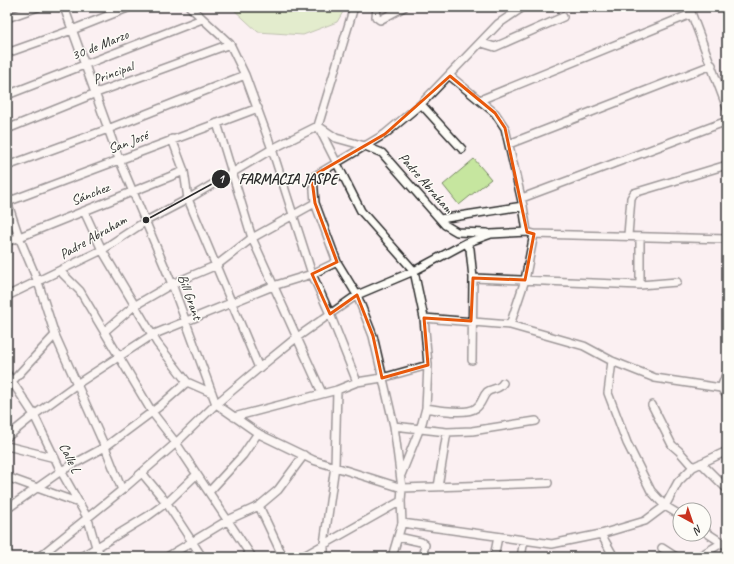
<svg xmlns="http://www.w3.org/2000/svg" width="734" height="564" font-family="Caveat,sans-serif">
<rect width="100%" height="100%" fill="#fbf0f2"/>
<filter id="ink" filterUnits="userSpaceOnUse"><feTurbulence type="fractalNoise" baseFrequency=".025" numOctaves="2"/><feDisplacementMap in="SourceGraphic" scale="8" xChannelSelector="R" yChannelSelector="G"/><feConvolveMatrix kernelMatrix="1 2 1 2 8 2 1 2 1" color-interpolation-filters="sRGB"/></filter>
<g filter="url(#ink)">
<path fill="#c6e69f" stroke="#788865" d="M231,7H346L337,22L303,35L258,32Z
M474,159L491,179L459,205L443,185Z"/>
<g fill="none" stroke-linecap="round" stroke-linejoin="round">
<g stroke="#2b2b2b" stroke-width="10">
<path id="minor" d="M64,7L119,159L172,284L216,404L259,434L313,460L402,488L548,483
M190,7L230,44L245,75L272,149L312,274L330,314L357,382
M354,7L318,126L361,211L414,271L424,318L428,365L426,408L422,423L401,475
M377,7L376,17L380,20L404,7
M689,7L727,108
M7,18L38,7
M482,43L495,47L563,17
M7,53L72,30L130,7
M450,76L495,113L505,128L523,206L527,232
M7,95L202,19
M480,100L691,14
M421,104L462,149
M217,123L252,238L322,393
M7,129L96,93L230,44
M172,139L184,171L188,199L259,368
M509,144L712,65
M7,166L108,129L245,75
M522,198L727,121
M7,201L19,237L38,282L55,335L105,447L122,490
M7,202L258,108
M84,211L102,250L157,343L187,382L212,393
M440,219L523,206
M628,235L631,198L634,193L727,165
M7,242L184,171
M466,243L470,249L473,278L472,360
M60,271L80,291L152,412L176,443L252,557
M473,278L640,285L677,282
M640,285V237
M7,296L102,250L146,221L188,199L272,149L318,126L336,138L365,146L382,153L445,225L457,232L487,233
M424,318L510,325L584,346L612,361L655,378L721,388L727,396
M510,325L525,280L534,234
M105,331L134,306L172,284L217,265L252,238L315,203
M612,361L608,393L627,443L651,491L665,506L680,515
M7,374L34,415L61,471L88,519L96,547L102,557
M7,387L55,335
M721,388L727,372
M652,405L672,445L679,451L693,467
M426,408C438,410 466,415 476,408C482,404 482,397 487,392C492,388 499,390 503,383
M234,417L337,390L357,382L382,378L428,365
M394,426L447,432L472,431L536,421
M7,437L34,415L77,384L152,335L273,286L312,274L337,262
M7,446L55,458
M701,463L727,489
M142,473L166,502L202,557
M7,477L79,503
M438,487L447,432
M209,492L243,455L258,433
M259,506L283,557
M7,509L61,471L105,447L160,406L187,382
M402,523L552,544L601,534L645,521L665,506L678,482L693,467L727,451
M704,531L727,546
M601,534L614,557
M398,537L421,542L425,545L422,557
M662,548L676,557
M39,557L122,490L176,443L216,404L259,368L296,338L357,295L414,271L466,243L491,234L527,232L534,234L727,239
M81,557L148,516L170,500L196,475
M167,557L228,520L259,506L278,490L304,455
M302,557L401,501
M324,557V544L335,466L337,390
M392,557L402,523L401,501L402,488L394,426L373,336L357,295L337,262L315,203L313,177L385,134L421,104L498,24L523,7
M494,557L498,537
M521,557L524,540
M698,557L727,540"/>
</g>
<use href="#minor" stroke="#fdfcf7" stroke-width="7"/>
</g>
</g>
<path d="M0 0H734V564H0ZM450,76L495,113L505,128L527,232L534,234L525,280L473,278L471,321L424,318L428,365L382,378L373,336L357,295L330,314L312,274L337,262L315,203L312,180L316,174L385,134Z" fill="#fbf0f2" fill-opacity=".55" fill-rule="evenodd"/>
<path fill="none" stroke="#e8590c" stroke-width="3" stroke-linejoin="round" d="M450,76L495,113L505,128L527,232L534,234L525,280L473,278L471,321L424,318L428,365L382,378L373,336L357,295L330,314L312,274L337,262L315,203L312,180L316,174L385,134Z"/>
<g text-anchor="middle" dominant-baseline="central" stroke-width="3" stroke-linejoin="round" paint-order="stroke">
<g font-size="14" fill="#2b2b2b" stroke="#fdfcf7">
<text transform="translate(100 45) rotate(-22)">30 de Marzo</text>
<text transform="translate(113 73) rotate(-20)">Principal</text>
<text transform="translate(128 142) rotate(-21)">San José</text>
<text transform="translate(426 183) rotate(49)">Padre Abraham</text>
<text transform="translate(90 194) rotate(-22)">Sánchez</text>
<text transform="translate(93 237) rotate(-30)">Padre Abraham</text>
<text transform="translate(190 297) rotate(70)">Bill Grant</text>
<text transform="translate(70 458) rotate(64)">Calle L</text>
</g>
</g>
<path fill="none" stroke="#2b2b2b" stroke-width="1.5" d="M146 220L221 179"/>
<g fill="#2b2b2b" stroke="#fdfcf7" stroke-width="1.5">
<circle cx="146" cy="220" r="4"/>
<circle cx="221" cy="179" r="10"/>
</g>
<g font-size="12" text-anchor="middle" font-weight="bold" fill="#fff">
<text x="221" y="183">1</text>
</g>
<g font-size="15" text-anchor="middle" font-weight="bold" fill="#2b2b2b" stroke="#fdfcf7" stroke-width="3" stroke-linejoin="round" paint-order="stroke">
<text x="288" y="184">FARMACIA JASPE</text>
</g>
<rect width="734" height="564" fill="none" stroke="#fdfcf7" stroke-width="24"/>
<rect x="12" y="12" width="710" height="540" fill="none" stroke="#2b2b2b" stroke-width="1.5" filter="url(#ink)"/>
<g transform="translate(692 522) rotate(140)"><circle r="19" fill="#fdfcf7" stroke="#a9a8a5"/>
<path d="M0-3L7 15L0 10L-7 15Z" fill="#c8321e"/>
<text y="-6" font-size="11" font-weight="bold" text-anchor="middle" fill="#2b2b2b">N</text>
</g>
</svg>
